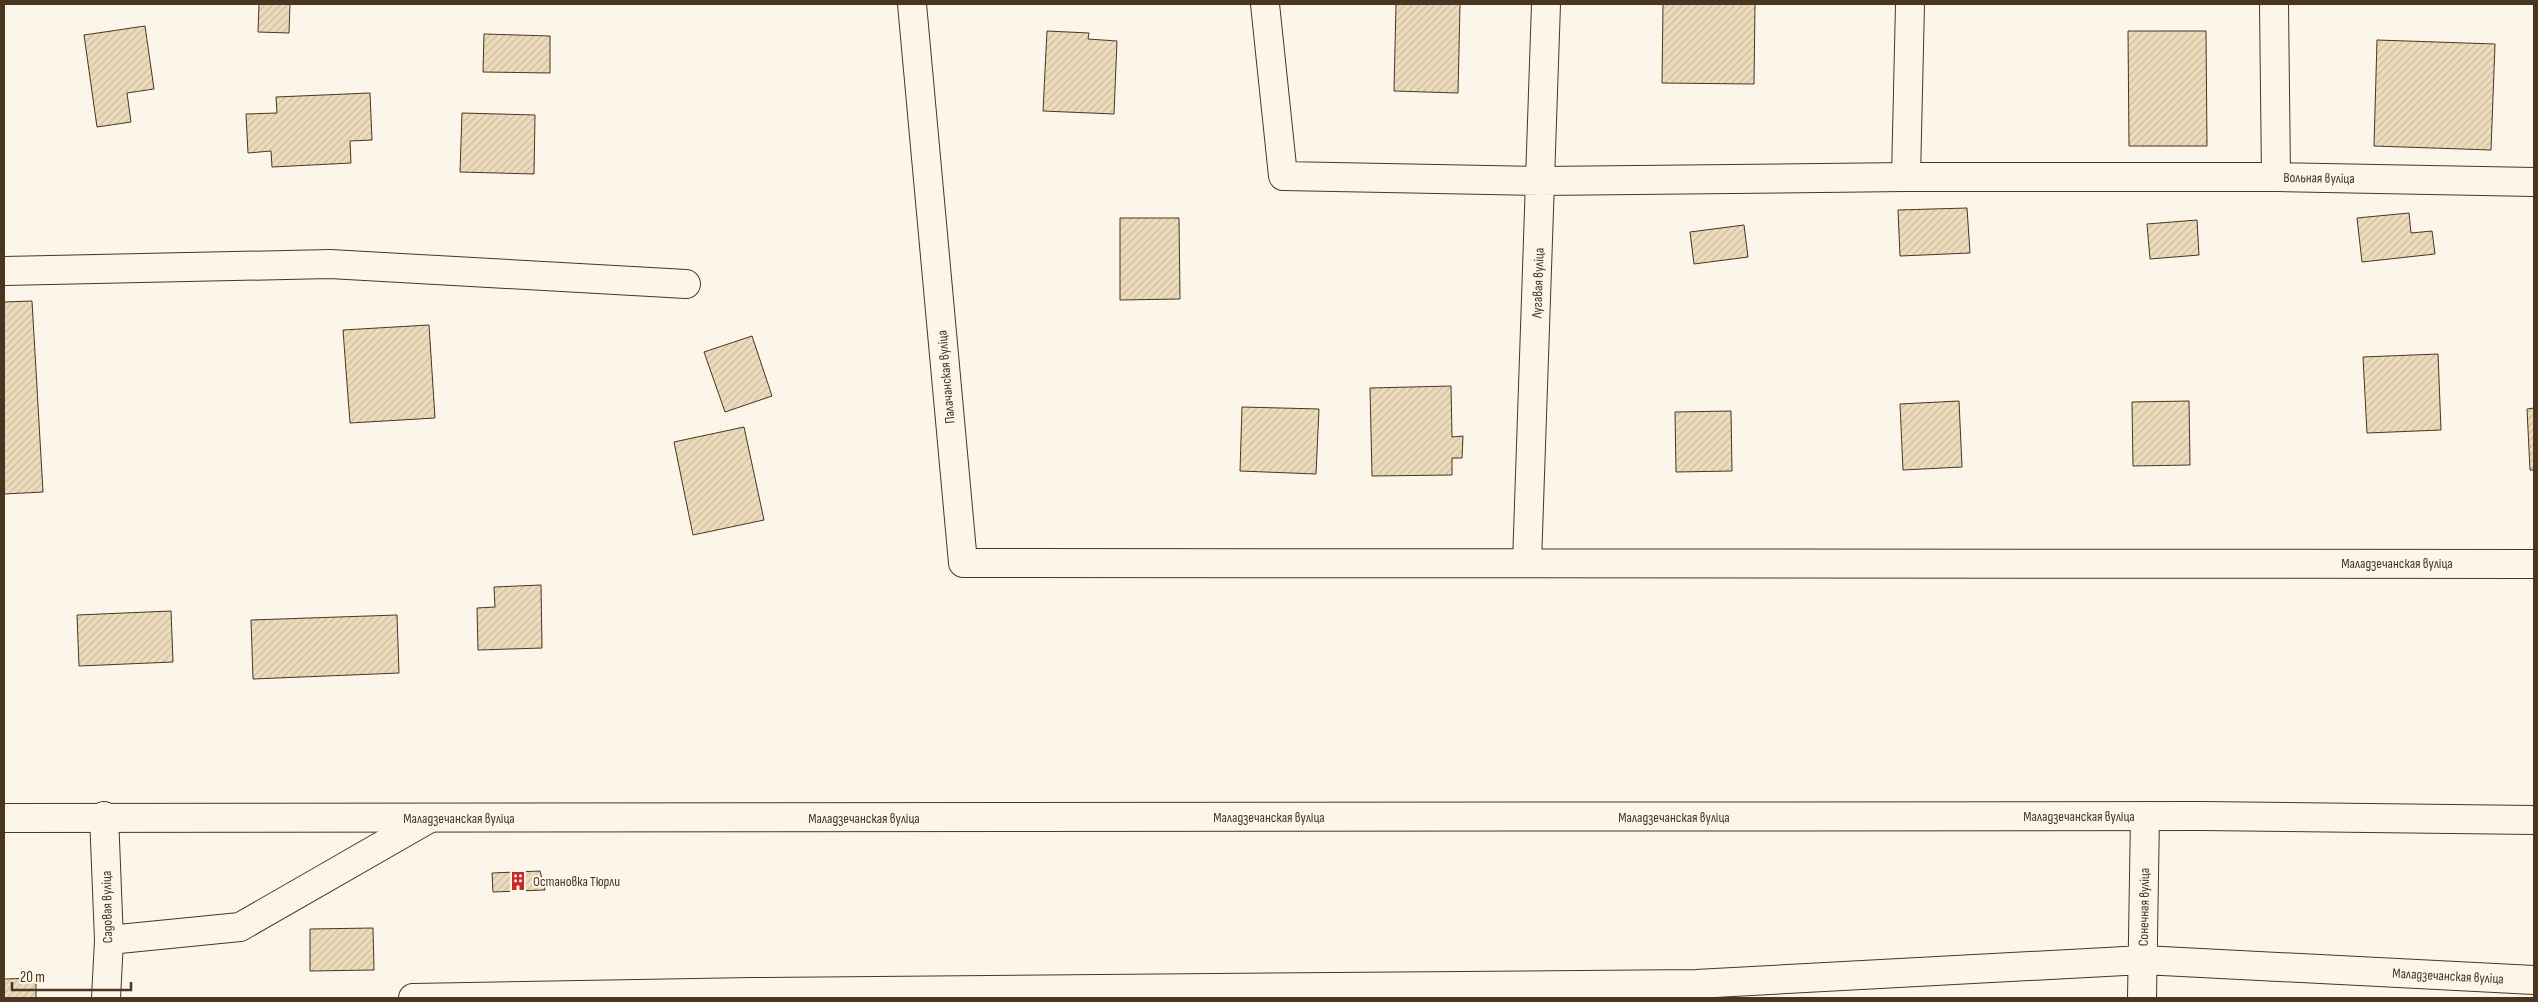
<svg xmlns="http://www.w3.org/2000/svg" width="2538" height="1002" font-family="'Sofia Sans Condensed',sans-serif">
<defs>
<pattern id="building-hatch" width="6" height="6" patternUnits="userSpaceOnUse" patternTransform="scale(1.25)"><rect width="6" height="6" fill="#ecdcbc"/><path d="M-1 1l2-2M0 6l6-6M5 7l2-2" fill="none" stroke="#ccbda1"/></pattern>
</defs>
<rect width="100%" height="100%" fill="#fbf6e9"/>
<path fill="url(#building-hatch)" stroke="#4a3520" d="M259,4H290L289,33L258,32Z
M1396,4H1460L1458,93L1394,91Z
M1663,4H1755L1754,84L1662,83Z
M145,26L154,89L127,93L131,122L97,127L84,35Z
M1047,31L1089,33L1088,39L1117,41L1114,114L1043,111Z
M2128,31H2206L2207,146H2129Z
M484,34L550,36V73L483,72Z
M2377,40L2495,44L2491,150L2374,146Z
M370,93L372,140L350,141L351,163L272,167L271,151L248,153L246,114L277,113L276,97Z
M462,113L535,115L534,174L460,172Z
M1967,208L1970,253L1900,256L1898,210Z
M2409,213L2411,233L2432,231L2435,254L2362,262L2357,218Z
M1120,218H1179L1180,299L1120,300Z
M2197,220L2199,255L2150,259L2147,224Z
M1744,225L1748,257L1694,264L1690,232Z
M32,301L43,492L4,494V302Z
M429,325L435,418L350,423L343,330Z
M752,336L772,396L725,412L704,352Z
M2438,354L2441,430L2367,433L2363,357Z
M1451,386L1452,437L1463,436L1462,458H1452V475L1372,476L1370,388Z
M1959,401L1962,467L1903,470L1900,404Z
M2189,401L2190,465L2133,466L2132,402Z
M1242,407L1319,409L1316,474L1240,471Z
M2534,408V470H2530L2527,409Z
M1731,411L1732,471L1676,472L1675,412Z
M744,427L764,520L693,535L674,442Z
M541,585L542,648L478,650L477,608L495,607L494,587Z
M171,611L173,662L79,666L77,615Z
M397,615L399,673L253,679L251,620Z
M540,871L545,890L493,892L492,873Z
M373,928L374,970L310,971V929Z
M36,978V998H4V979Z"/>
<g fill="none" stroke-linecap="round" stroke-linejoin="round">
<g stroke="#4a3520" stroke-width="30">
<path id="minor" d="M912,4L963,563L2534,564
M1265,4L1283,176L1541,181L1906,177H2276
M2274,4L2276,177L2534,182
M1906,177L1910,4
M4,271L330,264L686,284
M1527,563L1546,4
M104,816L109,940L106,998
M109,940L240,927L430,818
M413,998L752,992L1696,984L2143,960L2534,980
M2142,998L2145,816"/>
</g>
<g stroke="#4a3520" stroke-width="30">
<path id="major" d="M4,818L2201,816L2534,820"/>
</g>
<use href="#minor" stroke="#fbf6e9" stroke-width="28"/>
<use href="#major" stroke="#fbf6e9" stroke-width="28"/>
</g>
<defs>
<g id="building-bare" transform="scale(1.5)"><path d="M-4-6H4V6H1V3H-1V6H-4ZM-2.5-4.3h1.7v1.8h-1.7ZM.8-4.3h1.7v1.8H.8ZM-2.5-1h1.7V.8h-1.7ZM.8-1h1.7V.8H.8Z" fill="#c62828" stroke="#fbf6e9" stroke-width="2.5" paint-order="stroke"/></g>
</defs>
<g fill-rule="evenodd">
<use href="#building-bare" x="518" y="881"/>
</g>
<g text-anchor="middle" dominant-baseline="central" stroke-width="4" stroke-linejoin="round" paint-order="stroke">
<g font-size="14" fill="#4a3520" stroke="#fbf6e9">
<text transform="translate(2319 178) rotate(1)">Вольная вуліца</text>
<text transform="translate(1538 283) rotate(-88)">Лугавая вуліца</text>
<text transform="translate(946 377) rotate(-95)">Палачанская вуліца</text>
<text x="2397" y="563">Маладзечанская вуліца</text>
<text x="2079" y="816">Маладзечанская вуліца</text>
<text x="1269" y="817">Маладзечанская вуліца</text>
<text x="1674" y="817">Маладзечанская вуліца</text>
<text x="459" y="818">Маладзечанская вуліца</text>
<text x="864" y="818">Маладзечанская вуліца</text>
<text transform="translate(107 907) rotate(-91)">Садовая вуліца</text>
<text transform="translate(2144 907) rotate(-89)">Сонечная вуліца</text>
<text transform="translate(2448 976) rotate(3)">Маладзечанская вуліца</text>
</g>
<g font-size="14" fill="#4a3520" stroke="#fbf6e9" text-anchor="start">
<text x="533" y="881">Остановка Тюрли</text>
</g>
</g>
<rect width="2538" height="1002" fill="none" stroke="#4a3520" stroke-width="10"/>
<path d="M12 982v8h119v-8" fill="none" stroke="#4a3520" stroke-width="2.5"/>
<text x="20" y="982" font-size="15" fill="#4a3520" stroke="#fbf6e9" stroke-width="4" paint-order="stroke">20 m</text>
</svg>
